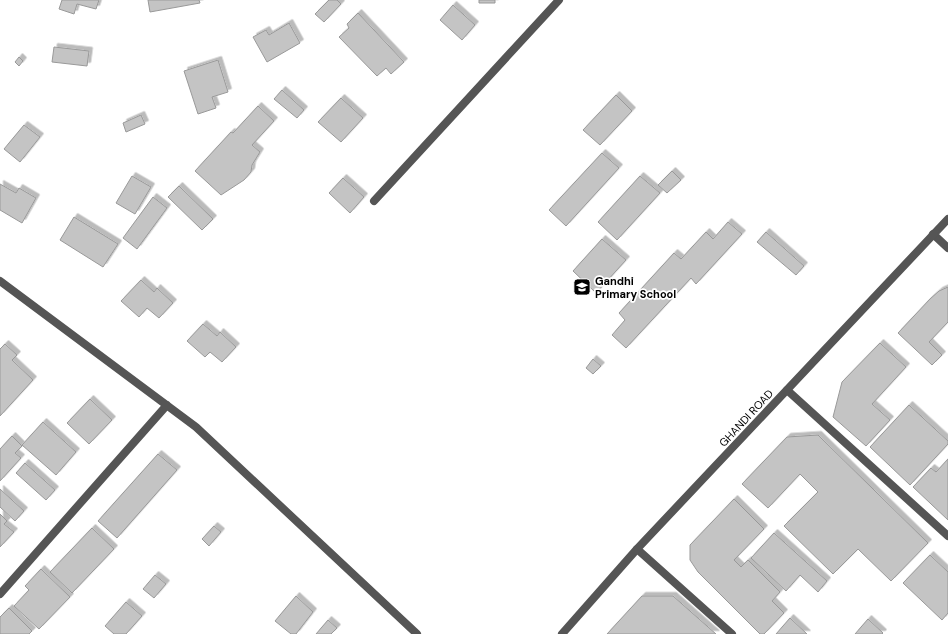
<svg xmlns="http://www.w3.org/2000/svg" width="948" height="634" font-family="'DM Sans',sans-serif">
<defs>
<filter id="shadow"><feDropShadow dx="3.5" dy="-3.5" stdDeviation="0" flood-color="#0004"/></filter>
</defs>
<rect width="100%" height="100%" fill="#fff"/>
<path fill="#c4c4c4" stroke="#999" filter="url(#shadow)" d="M62,0H99L96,9L77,4L74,14L59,9Z
M148,0H199L200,3L150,12Z
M329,0H337L341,4L324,22L315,14Z
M479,0H495V3H479Z
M453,5L475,25L462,40L440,20Z
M358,13L404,62L391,74L386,68L377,76L339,37L349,28L347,24Z
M289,23L300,43L267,62L253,37L266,30L269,35Z
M54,47L89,51L87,66L52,62Z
M19,57L23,61L19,66L15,62Z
M218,60L228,92L212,97L216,108L198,114L184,71Z
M282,90L304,110L297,118L274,99Z
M616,95L632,111L600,145L583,130Z
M341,98L363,118L341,142L318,122Z
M258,106L274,121L252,145L260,152L252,165L251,172L244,180L221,195L195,171L231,132L233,133Z
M141,115L145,124L126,132L123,123Z
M24,125L40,137L20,162L4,149Z
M602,153L619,168L566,226L549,210Z
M672,171L681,180L667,193L658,185Z
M132,176L151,187L135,214L116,203Z
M640,176L660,193L617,240L598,222Z
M343,178L364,197L350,213L329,193Z
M0,184L16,193L19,188L36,198L22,223L0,210Z
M179,186L213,219L202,230L168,197Z
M153,197L167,208L137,249L123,238Z
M74,217L118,244L103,267L60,240Z
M728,222L742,234L696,284L691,278L626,348L612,335L625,320L619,313L674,253L681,259L706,232L713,239Z
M766,232L804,266L796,275L757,242Z
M602,239L626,260L596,293L573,271Z
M141,280L154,292L157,288L173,303L159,318L147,308L139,317L121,301Z
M948,287V322L929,342L942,355L932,365L898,333L930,299L939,291Z
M203,324L217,336L220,332L236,347L222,362L210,352L205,357L187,341Z
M880,343L906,367L872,404L890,420L866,446L833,417L842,382Z
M5,344L17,355L12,360L33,380L0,416V349Z
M593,359L601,366L593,374L586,368Z
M90,399L112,420L89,444L67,423Z
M909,405L948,441V444L910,485L870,447Z
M43,422L76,452L56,475L22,445Z
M818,435L928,543L891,581L858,549L833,574L784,526L818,492L800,474L768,508L742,484L787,437Z
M12,436L22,446L15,453L21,458L0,481V449Z
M158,454L177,470L117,538L98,521Z
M948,459V520L913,487L931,468L936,472Z
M25,463L55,490L46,500L16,473Z
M0,489L24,511L15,521L0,507Z
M734,499L764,529L734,560L741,567L748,560L780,592L772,601L784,613L764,634H760L698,572L690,560V545Z
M0,514L7,521L4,524L14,532L0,547Z
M214,526L221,532L209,546L202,539Z
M92,528L114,549L72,593L50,572Z
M774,533L827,581L818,592L800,575L786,591L751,558Z
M930,555L948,572V613L942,620L903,583Z
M41,569L70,597L39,629L14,606L29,590L25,586Z
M155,575L166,584L154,598L143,589Z
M296,596L313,612L296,634H291L275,621Z
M642,596H673L716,634H607Z
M126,602L142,616L126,634H114L105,626Z
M9,608L32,631L29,634H0V617Z
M790,618L807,634H776Z
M868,619L883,633L882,634H855Z
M328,620L337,628L331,634H316Z"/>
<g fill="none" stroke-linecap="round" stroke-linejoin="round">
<path stroke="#555" stroke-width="8" d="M933,234L948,248
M787,390L948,536
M637,549L732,634"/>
<path stroke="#555" stroke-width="8" d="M374,201L559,0
M0,281L196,427L417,634
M0,594L167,405
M562,634L637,549L948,219"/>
</g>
<defs>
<g id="school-square" transform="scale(0.9)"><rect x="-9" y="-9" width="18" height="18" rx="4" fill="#000" stroke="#fff"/><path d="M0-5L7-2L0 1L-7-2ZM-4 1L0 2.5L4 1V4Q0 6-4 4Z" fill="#fff"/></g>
</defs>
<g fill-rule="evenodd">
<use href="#school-square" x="582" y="287"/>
</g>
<g text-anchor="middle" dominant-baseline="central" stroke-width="3.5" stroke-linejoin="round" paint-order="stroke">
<g font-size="11" font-weight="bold" fill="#000" stroke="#fff" text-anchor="start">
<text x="595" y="281">Gandhi<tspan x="595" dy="13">Primary School</tspan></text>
</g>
<g font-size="11" fill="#000" stroke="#fff">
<text transform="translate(746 418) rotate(-47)">GHANDI ROAD</text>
</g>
</g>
</svg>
